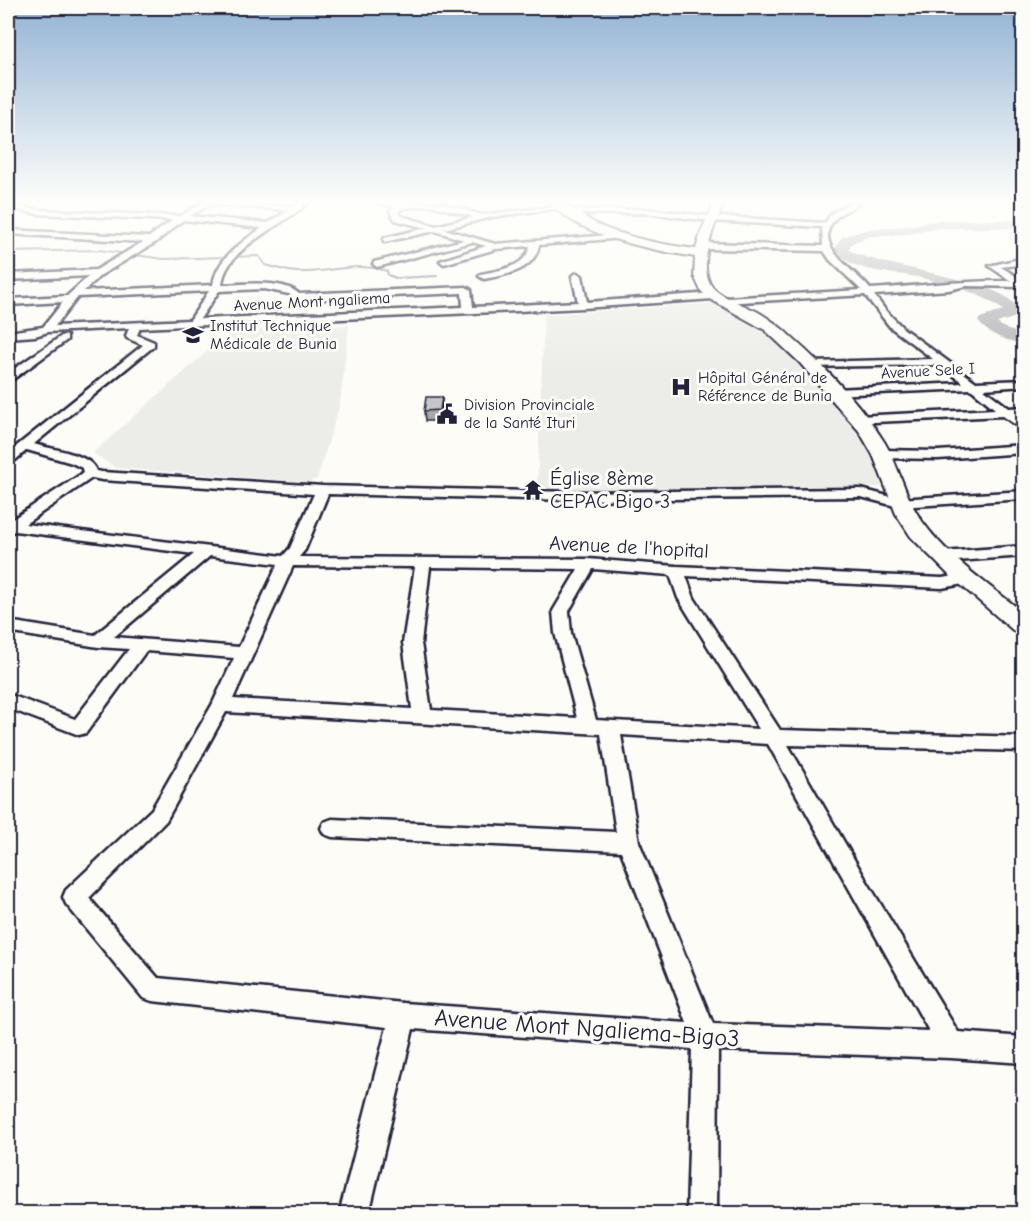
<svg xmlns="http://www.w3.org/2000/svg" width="1031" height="1221" font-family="'Comic Neue',sans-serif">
<rect width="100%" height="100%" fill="#fdfcf7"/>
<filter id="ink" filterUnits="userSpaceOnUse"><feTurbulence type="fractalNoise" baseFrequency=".0167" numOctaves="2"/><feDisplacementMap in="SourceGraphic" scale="12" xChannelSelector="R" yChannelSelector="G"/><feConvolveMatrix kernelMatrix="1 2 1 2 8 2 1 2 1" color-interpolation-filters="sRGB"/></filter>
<g filter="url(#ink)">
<path fill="#ecece9" d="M713,303L756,320L795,356L847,419L871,454L882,487L537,491L544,315Z
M349,325L340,403L317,479L307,482L116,468L93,453L229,332Z"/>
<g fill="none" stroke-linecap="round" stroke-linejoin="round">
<path stroke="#787885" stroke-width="2" d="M8,252L99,250L164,259L259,256L265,265C275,267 287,272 298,272C330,273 354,261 387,271L388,275L396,278L437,276"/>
<path fill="#b2b2b7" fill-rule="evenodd" d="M940,220H1024V228H940L908,234L871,236L852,243L848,249C874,269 1018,278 1019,314L1016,317L997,323L1008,330L1024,334V344C1006,340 989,336 978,321L980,318L1003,310C979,291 947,284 917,277C891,272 853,273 834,250L842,237L869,229L908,226Z"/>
<g stroke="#22223b" stroke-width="5">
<path id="street" d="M203,203L295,206L299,203H308C283,226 225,247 222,285C242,284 284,279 299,294L466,287L471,290L473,307L578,302L572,276L577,273L582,276L587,302L713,293L718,296L713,299L583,308L140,328L137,335L154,342V346L34,444C50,449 92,454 96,471L102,472L323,486L573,492L861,489L899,499L1024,491V499L899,507L861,497L573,500L328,494L305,550L299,557L588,559L676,566L942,578L968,574L974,576L976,579L974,582L942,588L686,576L694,598L780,730L1024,737V751L788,745L866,880L958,1032L1024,1037V1063L951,1058L718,1050L717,1214H687L692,1049L413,1029L369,1214H339L387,1027L152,1001L143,998L66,904L63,897L66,890L152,809L212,705L234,658L146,651L86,733L79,735L8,708V694L75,719L129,649L98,647L8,632V621L95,635L194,554L15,531L8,533V522L83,473L82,468L72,463L27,450L13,462L8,463V453L143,345L127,338L126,336L129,328L48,332L35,336L8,338V332L43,327L63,302L8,305V299L67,296L89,276L8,280V274L96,270L143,242L8,234V230L149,237L173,220L38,214L8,208V204L38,210L180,216ZM211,204L214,205L289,210L268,223L190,216ZM183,220L262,228C242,242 216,259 213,285L84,291L101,275L156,242ZM264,289L289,294L297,300L462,293L463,307L200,319L219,291ZM209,291L190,320L55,326L78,297ZM92,478L102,480L314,494L290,548L283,556L25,524ZM210,556L278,564L239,647L114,637ZM293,566L415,567L403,643L412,709L233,699ZM430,567L578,569L553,611L555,633L577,718L431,710L421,643ZM593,569L670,575L678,598L759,729L596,720L571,633L569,611ZM226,712L601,734L616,832L332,819L324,822L321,828L324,834L332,837L621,851L687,1023L403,1003L158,978L89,898L166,821ZM621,735L768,744L929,1031L713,1024L639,842Z
M378,203H441L482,215L565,205L569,207L492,217L444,229L495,244L623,234L627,236L623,238L539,245C534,271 506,275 484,279L479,276L481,274C499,270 526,268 530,246L496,249L444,264L440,261L486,246L472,242L377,267L373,264L374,262L464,240L435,231L384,242V238L426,228L395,220L390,211L395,207ZM431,205L474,217L435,226L401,216L398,212L403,208Z
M850,203H860C852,208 843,211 836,218C809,245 857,271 870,289C918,286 964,280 1011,281L989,266L1024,258V264L1001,267L1024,281V287L966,286L949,290L874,295L886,311L904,329L976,382L1024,380V386L984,389L1009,408L1024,407V415H1017L1024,420V431L1003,416L854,423L852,420L858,416L995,409L971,389L831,395V391L835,389L963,383L941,365L806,367L804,365L810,362L933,359L890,327L865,295L723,303V299L726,298L861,290L830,260L824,251L703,249L699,246L703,243L823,246L822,227L710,221L646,213L571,214L567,212L571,210L646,209L708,216L825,223L832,213Z
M63,335L67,336V340L12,380L8,381V373Z
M1024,445V453L938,459L881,458L874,454L881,450L938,451Z
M1024,546V556L943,562L935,557L943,552Z"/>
</g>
<g stroke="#22223b" stroke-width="4">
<path id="secondary" d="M551,203C573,203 584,220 605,228C634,239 665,245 696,249L701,232L714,203H724C715,225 697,262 711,285C717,296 747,306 758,312C770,319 781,327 791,337C825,367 861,404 885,443C900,468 905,498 922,521C948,558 989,585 1024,613V634L1015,632L948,574L911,537L896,514L873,455L859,431L799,362L765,330L710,299L701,291L694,276L695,257C652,250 578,236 551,203Z"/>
</g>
<use href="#street" fill="#fdfcf7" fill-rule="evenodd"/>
<use href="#secondary" fill="#fdfcf7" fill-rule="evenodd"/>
</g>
<path fill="#aaaaac" stroke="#22223b" stroke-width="1.5" d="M442,397V407L441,421H425L424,411Z"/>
<path fill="#8b8b8c" stroke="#22223b" stroke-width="1.5" d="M442,397V407L441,421L440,410Z"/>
<path fill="#c6c6c8" stroke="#22223b" stroke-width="1.5" d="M426,397H442L440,410L424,411Z"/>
</g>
<linearGradient id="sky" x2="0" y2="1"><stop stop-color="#92b3d4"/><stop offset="0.54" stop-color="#fefefb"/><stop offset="1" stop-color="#fefefb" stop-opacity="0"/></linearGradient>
<rect width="1031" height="374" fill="url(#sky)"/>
<defs>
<g id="school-bare" transform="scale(1.62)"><path d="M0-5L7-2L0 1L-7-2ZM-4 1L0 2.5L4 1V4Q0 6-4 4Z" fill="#22223b" stroke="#fdfcf7" stroke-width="2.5" paint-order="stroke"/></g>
<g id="hospital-bare" transform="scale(1.62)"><path d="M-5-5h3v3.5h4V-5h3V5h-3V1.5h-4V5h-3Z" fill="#22223b" stroke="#fdfcf7" stroke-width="2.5" paint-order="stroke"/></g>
<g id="civic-bare" transform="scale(1.62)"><path d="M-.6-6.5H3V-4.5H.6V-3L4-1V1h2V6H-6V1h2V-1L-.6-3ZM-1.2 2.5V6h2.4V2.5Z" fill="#22223b" stroke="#fdfcf7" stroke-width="2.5" paint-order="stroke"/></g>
<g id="temple-bare" transform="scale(1.62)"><path d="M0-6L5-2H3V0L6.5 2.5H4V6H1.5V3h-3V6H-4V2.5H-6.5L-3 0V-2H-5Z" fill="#22223b" stroke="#fdfcf7" stroke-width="2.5" paint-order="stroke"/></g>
</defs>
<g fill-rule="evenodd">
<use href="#school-bare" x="193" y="335"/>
<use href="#hospital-bare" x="681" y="387"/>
<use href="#civic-bare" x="447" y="414"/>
<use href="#temple-bare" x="533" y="490"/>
</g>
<g text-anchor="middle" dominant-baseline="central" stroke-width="6" stroke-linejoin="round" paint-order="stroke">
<g font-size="16" fill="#22223b" stroke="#fdfcf7">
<text transform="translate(312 302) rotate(-3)">Avenue Mont ngaliema</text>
<text transform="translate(928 371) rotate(-3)">Avenue Sele I</text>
</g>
<g font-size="16" fill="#22223b" stroke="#fdfcf7" text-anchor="start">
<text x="210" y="326">Institut Technique<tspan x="210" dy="18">Médicale de Bunia</tspan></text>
<text x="698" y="378">Hôpital Général de<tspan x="698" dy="18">Référence de Bunia</tspan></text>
<text x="464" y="405">Division Provinciale<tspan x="464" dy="18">de la Santé Ituri</tspan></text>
</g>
<g font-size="20" fill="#22223b" stroke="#fdfcf7" text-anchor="start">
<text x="550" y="478">Église 8ème<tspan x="550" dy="23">CEPAC Bigo 3</tspan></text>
</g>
<g font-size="20" fill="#22223b" stroke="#fdfcf7">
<text transform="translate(629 547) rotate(3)">Avenue de l'hopital</text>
</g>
<g font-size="24" fill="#22223b" stroke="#fdfcf7">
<text transform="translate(587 1028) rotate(4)">Avenue Mont Ngaliema-Bigo3</text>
</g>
</g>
<rect width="1031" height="1221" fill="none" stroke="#fdfcf7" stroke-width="30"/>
<rect x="15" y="15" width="1001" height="1191" fill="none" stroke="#22223b" stroke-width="2" filter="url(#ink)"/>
</svg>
